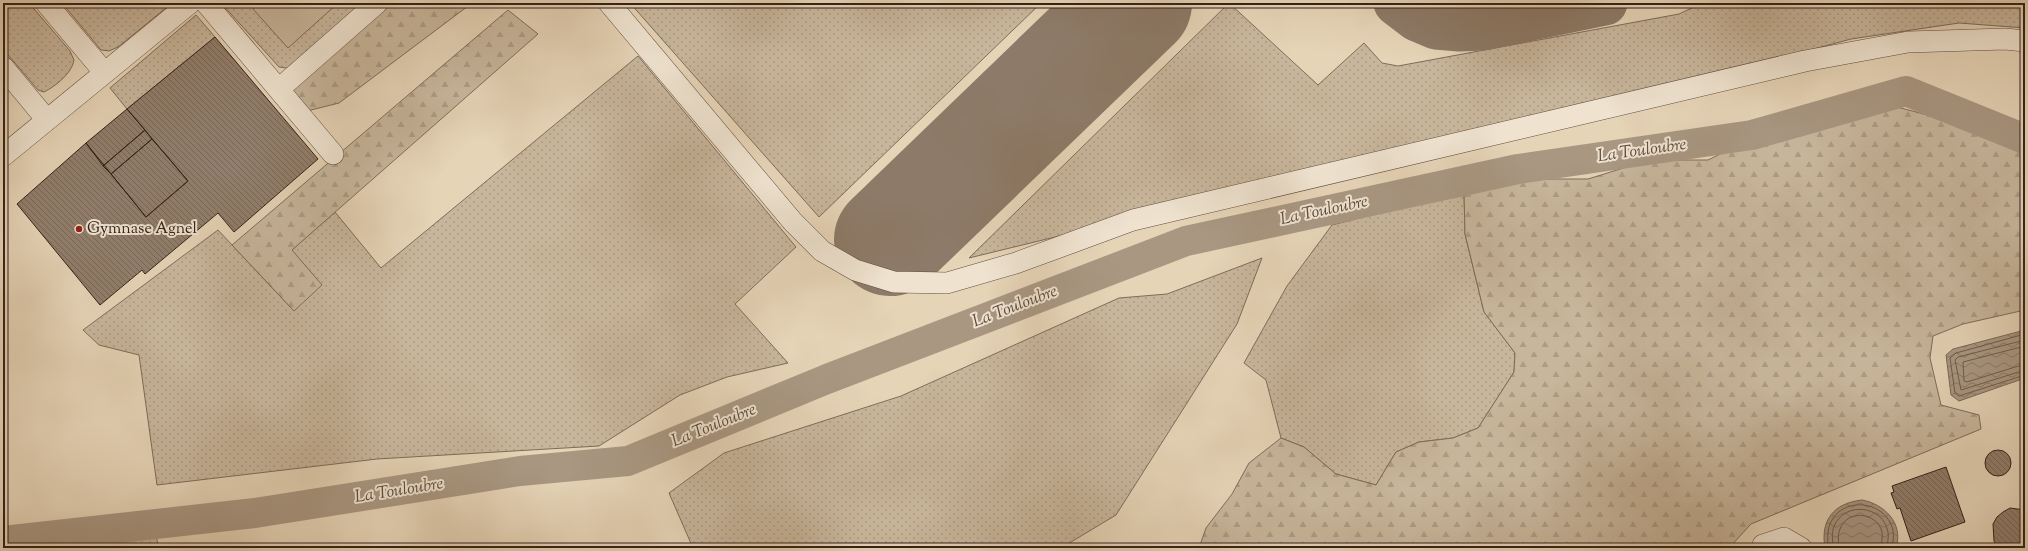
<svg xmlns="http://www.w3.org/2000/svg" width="2028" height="551" font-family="'Sorts Mill Goudy',serif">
<defs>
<pattern id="grass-dots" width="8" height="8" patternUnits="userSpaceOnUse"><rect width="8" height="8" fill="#c8b69c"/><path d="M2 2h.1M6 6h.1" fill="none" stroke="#ac9c86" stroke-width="1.8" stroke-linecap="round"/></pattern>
<pattern id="forest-firs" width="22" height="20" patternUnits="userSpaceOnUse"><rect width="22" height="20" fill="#c8b69c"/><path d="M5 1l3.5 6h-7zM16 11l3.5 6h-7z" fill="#ac9c86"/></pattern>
<pattern id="water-waves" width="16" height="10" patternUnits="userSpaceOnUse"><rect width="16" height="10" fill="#a99782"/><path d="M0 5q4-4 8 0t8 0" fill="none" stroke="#8a7b6a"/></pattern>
<pattern id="building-back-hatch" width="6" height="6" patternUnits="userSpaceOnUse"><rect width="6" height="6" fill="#917e6c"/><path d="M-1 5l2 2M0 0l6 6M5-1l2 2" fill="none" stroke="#776758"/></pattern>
</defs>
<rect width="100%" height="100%" fill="#e6d4b7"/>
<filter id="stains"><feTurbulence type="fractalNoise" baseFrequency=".005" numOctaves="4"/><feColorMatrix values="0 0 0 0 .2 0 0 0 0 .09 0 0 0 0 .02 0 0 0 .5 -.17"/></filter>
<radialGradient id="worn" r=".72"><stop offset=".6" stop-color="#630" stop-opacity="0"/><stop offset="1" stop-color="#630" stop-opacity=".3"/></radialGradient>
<path fill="url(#grass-dots)" stroke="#7e6c5b" d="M3,3H29L70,51L74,60C72,73 56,86 44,92L38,90L3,49Z
M62,3H172L118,47L109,51L101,50Z
M221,3H365L287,68L279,67Z
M630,3H1041L819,217Z
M1229,3L1318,85L1364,43L1382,63L1398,66L1679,14L1702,3H2025V28L1959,23L1851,39L1702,79L969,258Z
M196,15L215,37L127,109L110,88Z
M638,56L796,247L735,304L788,363L727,377L680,395L599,446L377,459L157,485L139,355L99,345L83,330L218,230L294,311L292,250L335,212L381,268Z
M1464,192L1465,234L1484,312L1515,353L1514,372L1478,428L1453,438L1419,442L1396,452L1376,485L1336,474L1304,447L1281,438L1266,380L1244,363L1287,286L1332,225Z
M1262,258L1237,324L1116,515L1061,548H693L669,493L724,453L901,396L1119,298L1167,294Z
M156,536L159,548H80Z"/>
<path fill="url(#forest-firs)" stroke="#7e6c5b" d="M377,3H472L339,103L299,113L279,89Z
M508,10L538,34L292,250L322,285L294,311L232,245Z
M1897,107L1939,118L2025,152V310L1963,324L1933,336L1930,358L1941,405L1979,415L1981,429L1751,524L1729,548H1199L1206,528L1232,494L1249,463L1281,438L1304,447L1336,474L1376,485L1396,452L1419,442L1453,438L1478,428L1514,372L1515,353L1484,312L1465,234L1464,192L1523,179H1588L1630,166L1660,160H1708L1736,146L1779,138L1832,121Z"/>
<path fill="#c8b69c" stroke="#7e6c5b" d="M259,3H338L288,48L253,9Z"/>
<path fill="url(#water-waves)" stroke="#7a6858" d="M2025,330V378L1959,401L1951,395L1946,355L1953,349Z
M1862,500C1884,504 1904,523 1896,548H1825C1820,520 1834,503 1862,500Z"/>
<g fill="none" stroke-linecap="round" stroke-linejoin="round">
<path stroke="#6e5c4e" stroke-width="1" d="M2025,334L1956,353L1950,358L1955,393L1959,396L2025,375
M2025,340L1958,357L1955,360L1961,390L2025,370
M2025,346L1963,362L1964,381L1967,382L2025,364
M1828,548C1828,541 1827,534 1829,527C1839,495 1885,499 1893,530C1894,536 1893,542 1892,548
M1833,548C1833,540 1831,534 1834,526C1845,501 1883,505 1888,532C1889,538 1887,543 1887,548
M1839,548C1839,542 1837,536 1840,529C1847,509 1877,512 1882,532C1883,538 1881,543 1881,548"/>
<path stroke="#a99782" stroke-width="30" d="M3,541L255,513L520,471L628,461L827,379L1186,241L1518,169L1752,135L1906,91L2025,139"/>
<path stroke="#8d7a68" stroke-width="45" d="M1396,3L1417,19L1436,27L1460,29L1483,28L1605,3"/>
<path stroke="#8d7a68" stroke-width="112" d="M890,240L1136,3"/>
</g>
<path fill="url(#building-back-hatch)" stroke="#34211a" d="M215,37L318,159L234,232L218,213L145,274L142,270L100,305L17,204L86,143L146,217L188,181L127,109Z
M127,109L145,130L103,166L86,143Z
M145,130L152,139L111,174L103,166Z
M152,139L188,181L146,217L111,174Z
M1985 463a13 13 0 1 1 26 0a13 13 0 1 1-26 0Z
M1946,467L1965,522L1911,541L1900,508L1897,509L1891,493L1894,492L1892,486Z
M2010,508L2025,510V548H1998L1994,541L1993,524L1997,517L2003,512Z"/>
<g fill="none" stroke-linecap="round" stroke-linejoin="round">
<g stroke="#604e41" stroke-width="22">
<path id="minor" d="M46,3L104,72
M206,3L333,154
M609,3L793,222L822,251L855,270L894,282L947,283L1016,263L1133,220L1805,61L1908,42L2005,39L2025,41
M3,67L47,120
M279,89L377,3
M3,156L190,3
M1762,548L1763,545L1784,538L1801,548"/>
</g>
<use href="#minor" stroke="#efe3d0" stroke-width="21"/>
</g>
<circle fill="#8f2418" stroke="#efe3d0" stroke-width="1.5" cx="79" cy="229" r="4"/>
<g text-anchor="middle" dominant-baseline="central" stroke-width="4" stroke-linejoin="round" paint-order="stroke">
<g font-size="16" fill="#34211a" stroke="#efe3d0" text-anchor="start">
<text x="87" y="229">Gymnase Agnel</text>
</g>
<g font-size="17" font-style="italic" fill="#5d4a3e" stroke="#efe3d0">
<text transform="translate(1642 151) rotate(-8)">La Touloubre</text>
<text transform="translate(1324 211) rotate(-12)">La Touloubre</text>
<text transform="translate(1015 307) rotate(-21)">La Touloubre</text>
<text transform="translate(714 426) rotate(-22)">La Touloubre</text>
<text transform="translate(399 491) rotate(-9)">La Touloubre</text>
</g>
</g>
<rect width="2028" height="551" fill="none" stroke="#e6d4b7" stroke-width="16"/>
<rect x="4" y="4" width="2020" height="543" fill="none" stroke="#34211a" stroke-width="2"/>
<rect x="8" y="8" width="2012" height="535" fill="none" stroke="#34211a"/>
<rect width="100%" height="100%" filter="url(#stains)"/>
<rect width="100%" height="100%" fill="url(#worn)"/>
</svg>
